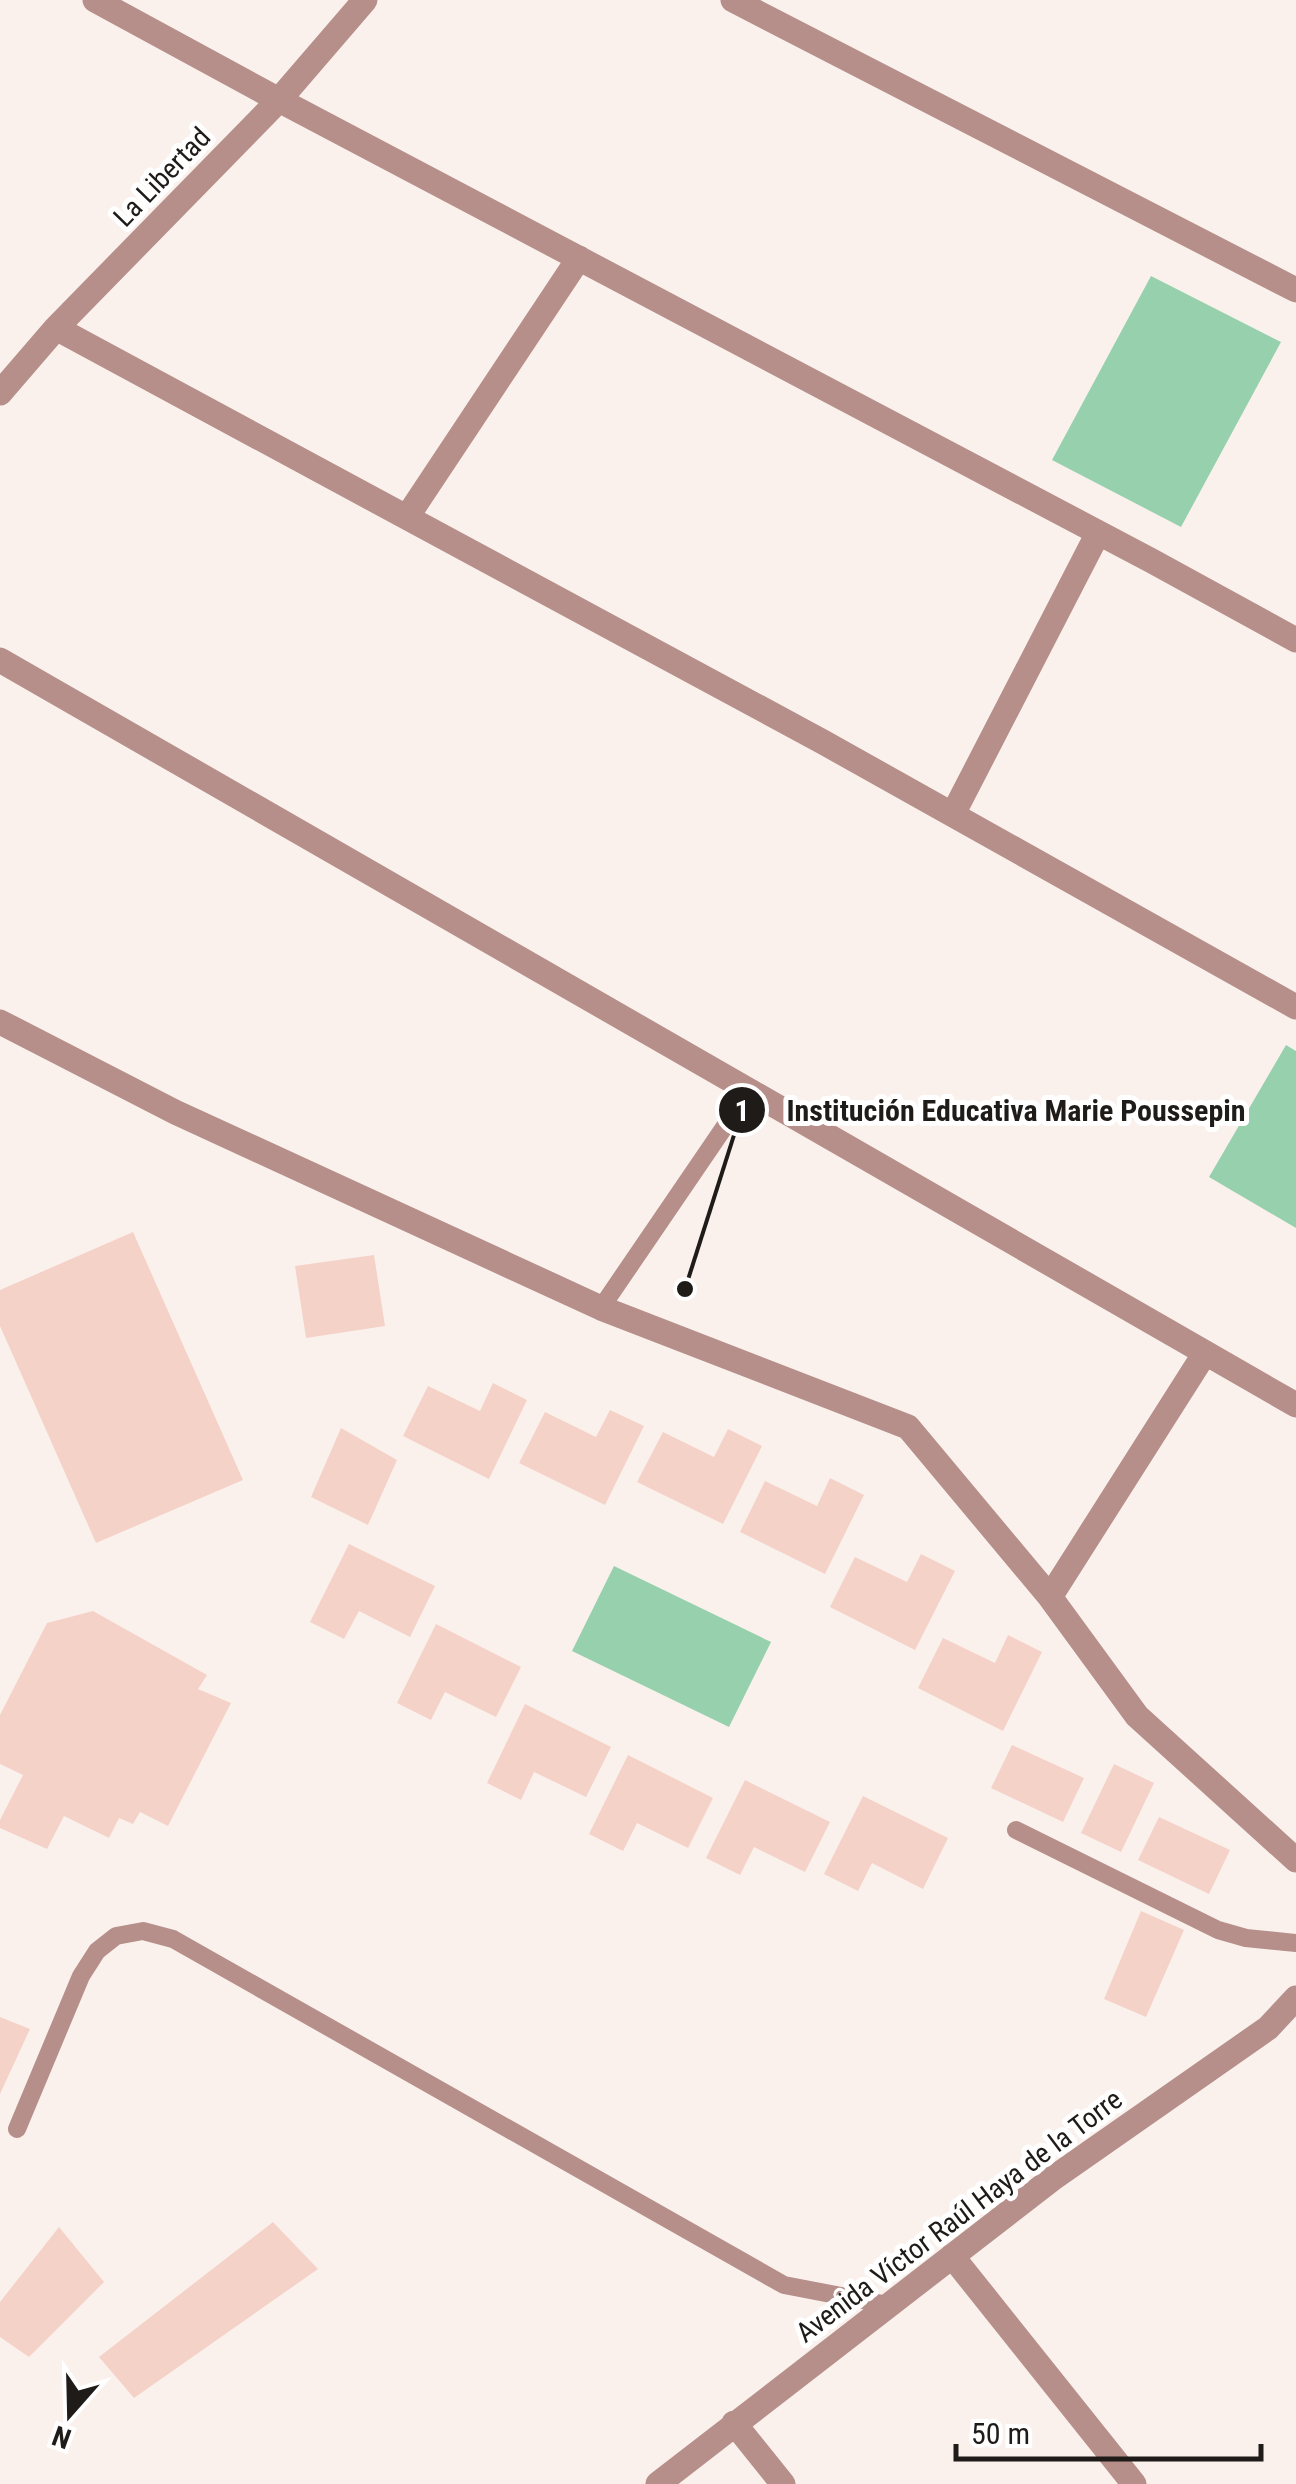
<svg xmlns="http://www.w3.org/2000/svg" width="1296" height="2484" font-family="'Roboto Condensed',sans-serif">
<rect width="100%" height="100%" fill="#faf1ed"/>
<path fill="#97d0ad" d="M1151,276L1281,342L1181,527L1052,460Z
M1286,1045L1296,1051V1228L1209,1177Z
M614,1566L771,1642L729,1727L572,1651Z"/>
<path fill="#f5d2c7" d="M133,1232L243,1480L96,1543L0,1326V1290Z
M374,1255L385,1326L306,1338L295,1266Z
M493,1383L527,1400L489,1479L403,1436L428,1386L480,1411Z
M610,1410L644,1426L605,1505L519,1463L545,1412L596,1437Z
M341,1428L397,1460L368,1525L311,1497Z
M728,1429L762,1446L723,1524L637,1482L663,1432L714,1457Z
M830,1478L864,1495L825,1574L740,1532L765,1481L817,1506Z
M349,1544L435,1586L410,1637L359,1611L344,1639L310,1622Z
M921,1554L955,1571L915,1650L830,1607L855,1557L907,1582Z
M93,1611L207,1675L198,1689L231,1703L168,1826L140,1812L133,1824L119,1818L109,1838L64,1816L47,1849L0,1828V1820L23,1775L0,1764V1715L47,1623Z
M436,1624L521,1667L496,1717L445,1692L431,1720L397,1703Z
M1008,1635L1042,1652L1003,1731L918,1688L943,1638L995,1663Z
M525,1704L611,1747L586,1797L534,1772L521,1800L487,1783Z
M1012,1745L1084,1778L1063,1822L991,1788Z
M628,1755L713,1798L688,1848L637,1823L623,1851L589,1834Z
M1114,1764L1154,1783L1121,1852L1081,1833Z
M745,1780L830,1822L805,1872L754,1847L740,1875L706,1858Z
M863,1796L948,1838L923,1889L872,1863L858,1891L824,1874Z
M1159,1817L1230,1850L1209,1894L1138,1860Z
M1141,1911L1184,1930L1146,2017L1104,1999Z
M0,2017L30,2029L0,2094Z
M273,2222L318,2269L134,2398L99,2357Z
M59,2227L104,2282L29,2357L0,2337V2302Z"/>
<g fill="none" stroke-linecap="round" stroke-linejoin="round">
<path stroke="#b68f8a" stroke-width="18" d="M601,1308L749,1091
M1016,1830L1218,1930L1246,1938L1296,1943
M17,2129L81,1976L97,1951L116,1936L143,1931L173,1939L784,2285L888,2305"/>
<path stroke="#b68f8a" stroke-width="25" d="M95,0L279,100L1152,561L1296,640
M733,0L1296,290
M56,328L823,742L1296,1007
M0,393L56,328L279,100L365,0
M407,517L579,258
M0,660L1296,1405
M953,814L1098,533
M0,1022L175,1112L601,1308L908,1427L1050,1597L1137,1716L1296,1860
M1050,1597L1205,1353
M952,2256L1134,2484
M734,2423L783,2484
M658,2484L1052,2179L1268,2028L1296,1998"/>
</g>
<g text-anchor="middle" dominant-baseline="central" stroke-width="10" stroke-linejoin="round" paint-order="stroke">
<g font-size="28" fill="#1e1b19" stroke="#fff">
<text transform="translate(162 177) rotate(-46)">La Libertad</text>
<text transform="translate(959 2216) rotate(-37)">Avenida Víctor Raúl Haya de la Torre</text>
</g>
</g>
<path fill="none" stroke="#1e1b19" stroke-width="4" d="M685 1289L742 1110"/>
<g fill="#1e1b19" stroke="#fff" stroke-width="4">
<circle cx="685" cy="1289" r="10"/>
<circle cx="742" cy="1110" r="25"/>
</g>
<g font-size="30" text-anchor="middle" font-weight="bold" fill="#fff">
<text x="742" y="1121">1</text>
</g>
<g font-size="30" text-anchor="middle" font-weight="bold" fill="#1e1b19" stroke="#fff" stroke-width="10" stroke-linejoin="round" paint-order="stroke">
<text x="1016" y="1121">Institución Educativa Marie Poussepin</text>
</g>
<g transform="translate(70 2414) rotate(200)" stroke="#ffffff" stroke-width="8" paint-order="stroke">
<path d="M0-8L18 38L0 25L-18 38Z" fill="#1e1b19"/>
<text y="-15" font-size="28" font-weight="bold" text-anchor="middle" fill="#1e1b19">N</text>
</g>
<path d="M956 2444v15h305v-15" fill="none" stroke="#1e1b19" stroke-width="5"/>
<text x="971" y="2444" font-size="30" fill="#1e1b19" stroke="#ffffff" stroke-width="8" paint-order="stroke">50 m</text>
</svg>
